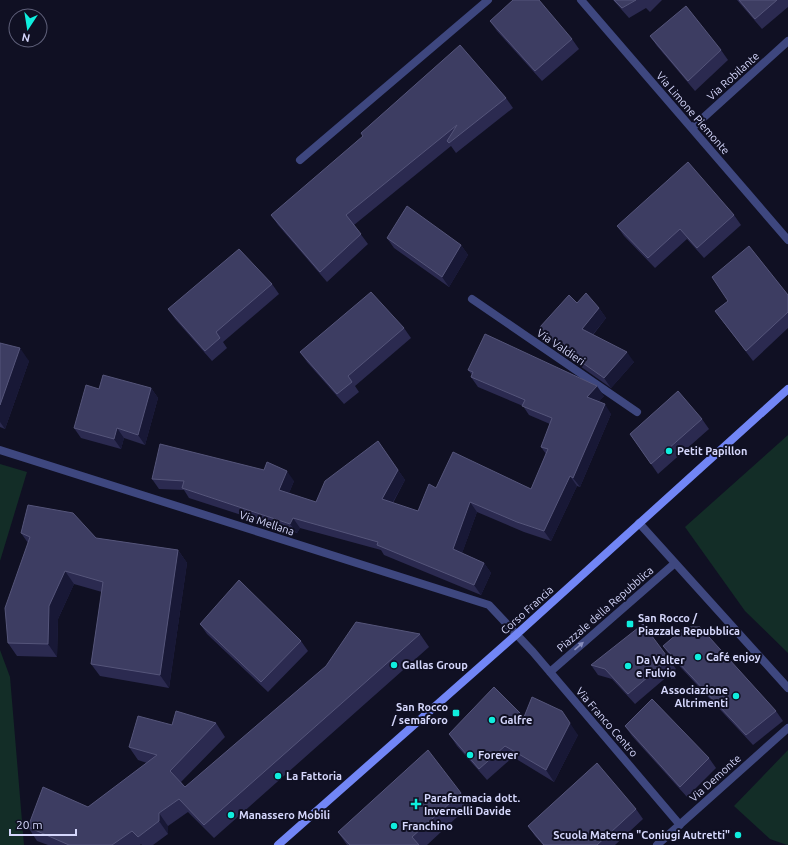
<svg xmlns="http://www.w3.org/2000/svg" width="788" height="845" font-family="Ubuntu,sans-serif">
<rect width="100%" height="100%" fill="#101023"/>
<path fill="#132d27" d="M788,435V653L745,611L685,527Z
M0,464L27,472L0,561Z
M0,650L10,677L24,845H0Z
M788,750V845H787L770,839L734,806Z"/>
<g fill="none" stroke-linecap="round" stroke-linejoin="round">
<path stroke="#3e477f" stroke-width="8" d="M581,0L788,240
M692,128L788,41
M300,160L488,0
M472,299L637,412
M0,450L489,605L533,652L680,825
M639,523L788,688
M550,672L675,563
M657,845L788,728"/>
<path stroke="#7286f6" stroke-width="8" d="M278,845L517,634L788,389"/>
</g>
<path fill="#2b2a50" d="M613,0H662L650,12L646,8L629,18Z
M737,0H788V7L762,29Z
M490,21L572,39L579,49L542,81L497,31Z
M650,36L721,50L728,60L695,91L657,46Z
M506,98L513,108L456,153L451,146L354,225L368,244L327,282L278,225L271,215Z
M734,215L741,225L704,258L687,239L655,268L624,236L617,226Z
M387,238L461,245L468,255L449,287L394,248Z
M272,284L279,294L223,342L227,348L212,361L175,319L168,309Z
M788,295V328L753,361L715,311L728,301Z
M577,303L599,308L606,318L593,335L634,362L611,388L570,359L547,337L540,327Z
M404,328L411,338L355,386L359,392L344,404L307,362L300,352Z
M0,343L29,361L5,429L0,427Z
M468,370L604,396L598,402L611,414L580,487L577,486L551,541L524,532L477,512L462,553L484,563L491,573L481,595L384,555L381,550L300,528L297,533L189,498L184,490L159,489L152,479L294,481L289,493L316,502L378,441L405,480L393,503L418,511L436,488L531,489L546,454L541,447L550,424L529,415L523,406L478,387L471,377L472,375Z
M151,388L158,398L145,445L124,438L121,449L81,438L74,428L99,389Z
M702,419L709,429L658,474L630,434Z
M21,533L96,538L178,550L187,563L169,688L100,676L91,664L102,592L74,584L58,619L57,657L17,656L8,643L28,543Z
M200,624L301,641L308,651L268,692L207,634Z
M420,634L429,647L214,838L188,812L168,826V834L153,845H142L141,844L140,845H48L37,841L28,827L88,807L147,763L138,760L129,747L172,725L216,723L225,737L181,782L185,787Z
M663,646L776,711L783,721L753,745L670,656Z
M669,659L676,669L635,704L612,679L598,675L591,665Z
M524,717L578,735L554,782L513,757L487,780L457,746L449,734Z
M625,726L709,758L716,768L687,797L632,736Z
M461,793L470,805L427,845H347L338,832Z
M636,809L643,819L615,845H543L535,836L528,826Z"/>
<path fill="#181836" d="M461,245L468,255L449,287L442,277Z
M599,308L606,318L589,339L582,329Z
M20,348L29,361L5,429L0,422V405Z
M627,352L634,362L611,388L604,378Z
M597,386L604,396L594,407L587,397Z
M151,388L158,398L145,445L138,435Z
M605,404L611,414L580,487L573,478Z
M117,428L124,438L121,449L114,439Z
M398,470L405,480L389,509L382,499Z
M287,471L294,481L286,500L279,490Z
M570,476L577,486L551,541L544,531Z
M470,502L477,512L460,559L453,549Z
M293,518L300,528L297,533L290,524Z
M178,550L187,563L169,688L160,675Z
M484,563L491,573L481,595L474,585Z
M65,571L74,584L58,619L57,657L48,644L49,606Z
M562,711L578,735L554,782L546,770Z
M159,813L168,826V834L159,821Z"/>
<path fill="#3d3d62" stroke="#55557a" d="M513,0H539L572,39L535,71L490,21Z
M614,0H636L622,8Z
M739,0H777L755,19Z
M686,6L721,50L688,81L650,36Z
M460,45L506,98L449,143L447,141L457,125L346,215L361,234L320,272L271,215L363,136L361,133Z
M688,162L734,215L697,248L680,229L648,258L617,226Z
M407,206L461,245L442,277L387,238Z
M749,246L788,295V312L746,351L715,311L728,301L712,277Z
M239,249L272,284L216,332L220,338L205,351L168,309Z
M371,292L404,328L348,376L352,382L337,394L300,352Z
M586,293L599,308L582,329L627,352L604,378L563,349L540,327L569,295L577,303Z
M485,334L597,386L587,397L605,404L573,478L570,476L544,531L517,522L470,502L453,549L484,563L474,585L377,545L378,542L293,518L290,524L182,488L184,481L152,479L160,444L264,470L267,462L287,471L279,490L316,502L325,481L378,441L398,470L382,499L418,511L429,484L436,488L453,452L531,489L548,449L541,447L552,418L522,406L525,400L471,377L473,372L468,370Z
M0,343L20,348L0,405Z
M103,375L151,388L138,435L117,428L114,439L74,428L86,385L99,389Z
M678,391L702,419L651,464L630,434Z
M28,505L73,513L96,538L178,550L160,675L91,664L103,582L65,571L49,606L48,644L8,643L5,608L30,537L21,533Z
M239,580L301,641L261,682L200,624Z
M356,622L420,634L204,825L179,799L159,813V821L138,837L132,831L112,845H69L28,827L43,787L88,807L157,755L129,747L138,716L172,725L176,711L216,723L170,771L185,787L326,666Z
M643,624L669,659L628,694L605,669L591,665Z
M685,627H700L776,711L746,735L663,646Z
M494,687L524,717L532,697L562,711L570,723L546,770L505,746L479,769L449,734Z
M652,699L709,758L680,787L625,726Z
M428,750L461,793L412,837L419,845H350L338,832Z
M597,763L636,809L597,845H544L528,826Z"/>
<defs><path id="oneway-solid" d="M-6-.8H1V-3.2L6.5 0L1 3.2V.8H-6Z"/></defs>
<use fill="#8a8fbe" href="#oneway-solid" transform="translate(579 646) rotate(-41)"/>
<g fill="#0feede" stroke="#101023" stroke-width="1.5">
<circle cx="669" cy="451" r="4"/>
<rect x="626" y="620" width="8" height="8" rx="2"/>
<circle cx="698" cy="657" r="4"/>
<circle cx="394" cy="665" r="4"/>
<circle cx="628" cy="666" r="4"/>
<circle cx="736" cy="696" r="4"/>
<rect x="452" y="709" width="8" height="8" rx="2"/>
<circle cx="492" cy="720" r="4"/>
<circle cx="470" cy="755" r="4"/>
<circle cx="278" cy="776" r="4"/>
<path d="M414 798h4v4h4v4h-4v4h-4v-4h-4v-4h4z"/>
<circle cx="231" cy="815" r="4"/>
<circle cx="394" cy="826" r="4"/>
<circle cx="738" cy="835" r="4"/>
</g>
<g text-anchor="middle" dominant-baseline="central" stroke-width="4" stroke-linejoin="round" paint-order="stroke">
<g font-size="11" fill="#d5d7fc" stroke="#101023">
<text transform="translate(733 76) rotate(-42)">Via Robilante</text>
<text transform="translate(693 113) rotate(49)">Via Limone Piemonte</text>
<text transform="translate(561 347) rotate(34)">Via Valdieri</text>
<text transform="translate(267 523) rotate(18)">Via Mellana</text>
<text transform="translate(605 609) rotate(-41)">Piazzale della Repubblica</text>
<text transform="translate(527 610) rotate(-42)">Corso Francia</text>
<text transform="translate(607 722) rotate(49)">Via Franco Centro</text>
<text transform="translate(715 778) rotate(-42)">Via Demonte</text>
</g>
<g font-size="11" font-weight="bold" fill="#d5d7fc" stroke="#101023" text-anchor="start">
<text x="677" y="451">Petit Papillon</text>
<text x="638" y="618">San Rocco /<tspan x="638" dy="13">Piazzale Repubblica</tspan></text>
<text x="706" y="657">Café enjoy</text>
<text x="636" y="660">Da Valter<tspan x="636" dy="13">e Fulvio</tspan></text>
<text x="402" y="665">Gallas Group</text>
<text x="728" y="690" text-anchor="end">Associazione<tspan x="728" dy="13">Altrimenti</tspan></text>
<text x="448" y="707" text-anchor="end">San Rocco<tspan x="448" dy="13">/ semaforo</tspan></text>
<text x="500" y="720">Galfre</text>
<text x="478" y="755">Forever</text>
<text x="286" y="776">La Fattoria</text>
<text x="424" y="798">Parafarmacia dott.<tspan x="424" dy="13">Invernelli Davide</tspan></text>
<text x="239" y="815">Manassero Mobili</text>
<text x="402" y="826">Franchino</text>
<text x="730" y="835" text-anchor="end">Scuola Materna "Coniugi Autretti"</text>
</g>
</g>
<g transform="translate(28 28) rotate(192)"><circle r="19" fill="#101023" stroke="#5f607a"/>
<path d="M0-3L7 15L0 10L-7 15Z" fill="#0feede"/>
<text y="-6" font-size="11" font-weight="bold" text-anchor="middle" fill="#d5d7fc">N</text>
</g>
<path d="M10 829v6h66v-6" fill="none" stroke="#d5d7fc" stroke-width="2"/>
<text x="16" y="829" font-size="12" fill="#d5d7fc" stroke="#101023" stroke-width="3" paint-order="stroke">20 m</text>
</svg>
